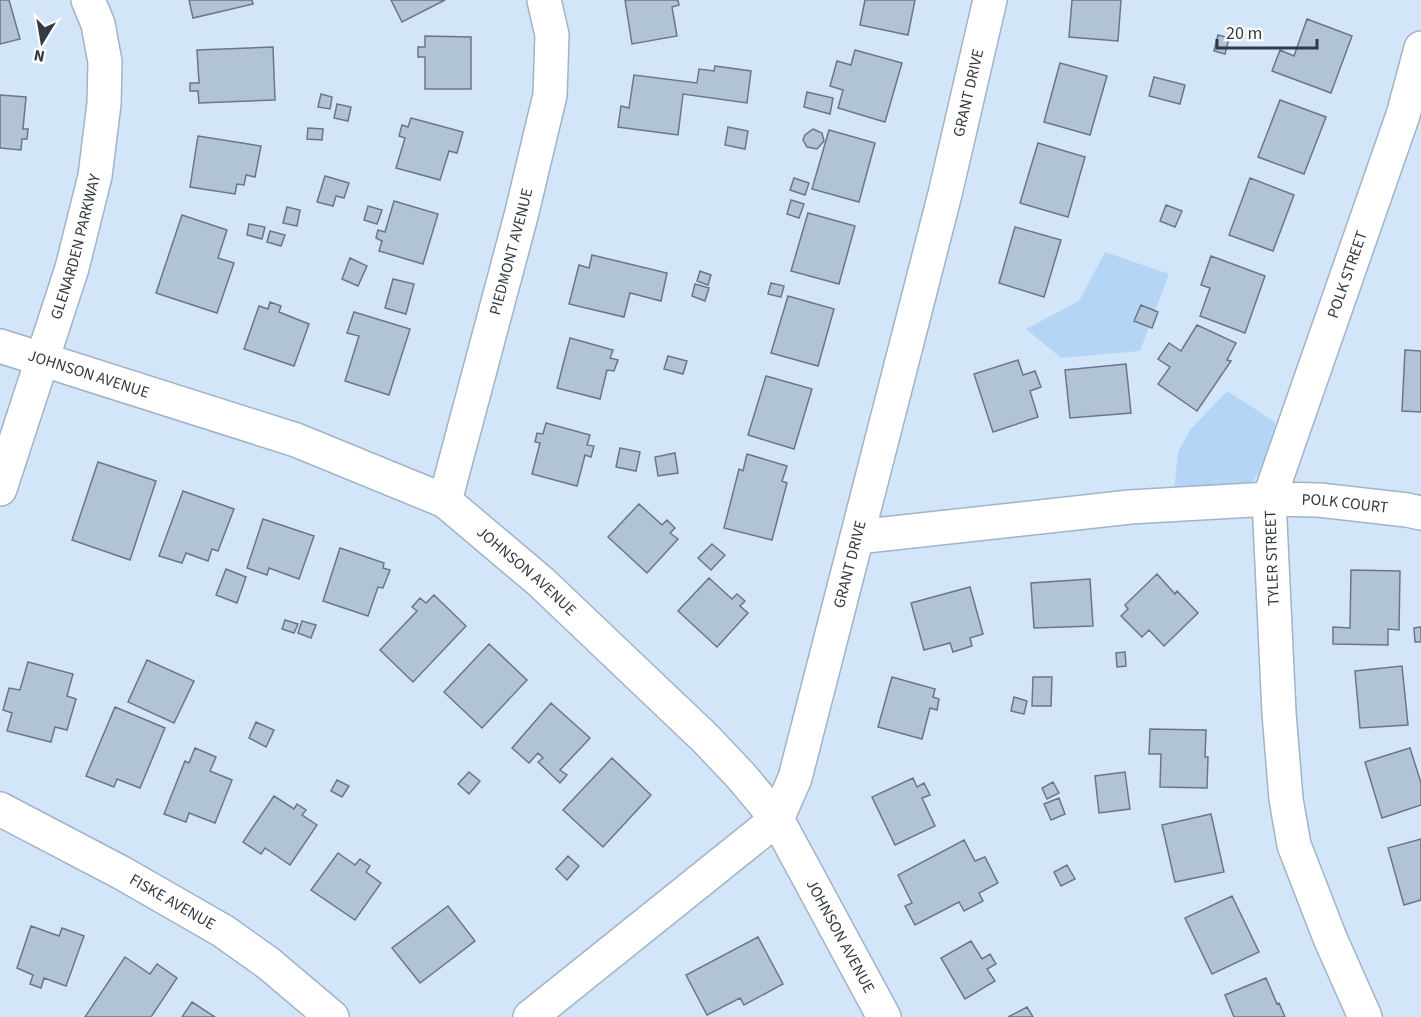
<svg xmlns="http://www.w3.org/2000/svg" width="1421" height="1017" font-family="'Source Sans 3',sans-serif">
<rect width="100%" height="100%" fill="#d3e5f9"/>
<path fill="#b5d5f7" d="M1105,252L1169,274L1140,351L1061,358L1026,329L1079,301Z
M1227,391L1275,422L1278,444L1247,490L1174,491L1178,452L1190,430Z"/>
<path fill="#b1c3d6" stroke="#68788a" stroke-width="1.5" d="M0,0H9L20,39L0,44Z
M189,0H252L253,4L193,18Z
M391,0H445L402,22Z
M625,0H678L679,5L672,7L677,36L632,44Z
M865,0H915L908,35L860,25Z
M1072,0H1121L1118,41L1069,37Z
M1307,19L1352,36L1331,93L1272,71L1280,50L1294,56Z
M1218,35L1229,38L1225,54L1214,51Z
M425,36L471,37V89H425V57H418V47H425Z
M273,47L275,100L199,103L198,91H190V83H199L197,50Z
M855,50L902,63L885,122L838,108L843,90L830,86L837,61L851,65Z
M1060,63L1107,76L1090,135L1044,122Z
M715,66L751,71L747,103L683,94L678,135L618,127L621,106L629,108L634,75L697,83L699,69L714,71Z
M1154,77L1185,85L1180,104L1149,96Z
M807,92L833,98L830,114L804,107Z
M321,94L332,97L330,109L318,107Z
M0,95L26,97L23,129H28L27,139H22L21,150L0,148Z
M1280,100L1326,117L1304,174L1258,157Z
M337,104L351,107L348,121L334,118Z
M411,118L463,132L457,153L449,151L440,180L396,168L405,138L399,136L402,125L408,127Z
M728,127L748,131L745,149L725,145Z
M308,128L323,129L322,140L307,139Z
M813,129L822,133L824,141L817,149L807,147L803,140L805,135Z
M829,130L875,143L859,202L812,189Z
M198,136L261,146L255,177L246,175L244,185L237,184L235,194L190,187Z
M1038,143L1085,157L1068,217L1020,203Z
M325,176L349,183L344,198L336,196L333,206L317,202Z
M794,178L809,183L805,195L790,190Z
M1250,178L1294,195L1273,251L1229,235Z
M791,200L804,204L799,218L787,214Z
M394,201L438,214L423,264L379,251L382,241L376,238L378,230L385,232Z
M1166,205L1182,211L1175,227L1160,221Z
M368,206L382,210L377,224L364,220Z
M287,207L300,210L297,226L283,223Z
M808,213L855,226L839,284L791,271Z
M182,215L227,230L218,258L234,263L217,313L156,293Z
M249,224L265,227L262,239L247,235Z
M1015,227L1061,240L1044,297L999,283Z
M270,231L285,235L281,246L267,242Z
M592,255L667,273L661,301L630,293L624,317L569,304L579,265L589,268Z
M1211,256L1265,276L1245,333L1200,316L1210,288L1201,285Z
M350,258L367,266L358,286L342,279Z
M700,271L711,275L708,285L697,281Z
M393,279L414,284L406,314L385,308Z
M771,283L784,286L781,297L768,294Z
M695,284L709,288L705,301L692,296Z
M788,296L834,309L818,366L771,353Z
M270,302L281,306L279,312L309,324L294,366L244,349L259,306L268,309Z
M1141,305L1158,312L1152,328L1134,321Z
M354,312L410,329L389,395L345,381L359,336L347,333Z
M1197,325L1236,343L1227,360L1231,361L1197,411L1158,384L1170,367L1158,359L1169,343L1181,351Z
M570,338L613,350L610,358L618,360L614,371L607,370L600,399L557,388Z
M1405,350L1421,351V412L1402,411Z
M668,356L687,361L683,374L664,369Z
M1018,360L1023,375L1035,371L1041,387L1030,391L1038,417L993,432L974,374Z
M1126,364L1131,413L1070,418L1065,370Z
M766,376L812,389L794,449L748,435Z
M546,423L590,435L587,445L594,446L591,457L585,455L577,486L532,474L540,443L535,442L537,433L543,434Z
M620,448L640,452L636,471L616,467Z
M675,453L678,473L658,476L655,457Z
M747,454L787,466L782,481L787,483L772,540L724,528L739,469L743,471Z
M98,462L156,481L130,560L72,540Z
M183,491L234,509L218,551L212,549L208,561L186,553L182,563L159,556Z
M639,504L662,525L667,520L675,528L670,533L678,539L647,573L608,537Z
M263,519L314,536L299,579L269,568L267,575L247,568Z
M712,544L725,555L711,570L698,558Z
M340,548L384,563L383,568L390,570L383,588L378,587L368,616L323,601Z
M226,569L246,577L237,603L216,595Z
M1351,570L1400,571L1399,630L1388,629V645L1333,644V627L1350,628Z
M1157,574L1175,594L1177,591L1198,613L1164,646L1149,630L1142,637L1121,616L1128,609L1125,605Z
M709,578L732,599L737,594L745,601L740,606L748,613L717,647L678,611Z
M1090,579L1093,626L1034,628L1031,583Z
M970,587L983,634L970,638L972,646L953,652L950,643L924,650L911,603Z
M434,595L466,626L413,682L380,650L417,611L412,607L420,598L426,603Z
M285,620L298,624L294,633L282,629Z
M302,621L316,625L311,638L298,633Z
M1421,627V642H1415L1414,628Z
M489,644L527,680L482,728L444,692Z
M1125,652L1126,666L1117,667L1116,653Z
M147,660L194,681L174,723L128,702Z
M28,662L73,674L67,696L76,699L67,730L55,727L51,742L7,731L12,713L3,710L9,688L20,690Z
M1402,666L1408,725L1360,728L1355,671Z
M892,677L935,689L933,697L939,699L937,710L930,708L922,739L878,727Z
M1033,677H1052L1051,706H1032Z
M1014,697L1027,701L1024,714L1011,711Z
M551,703L590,738L560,770L567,775L560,783L538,762L543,758L538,753L529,763L512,748Z
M115,707L165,728L140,788L117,779L114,787L86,776Z
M256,722L274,730L266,747L249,738Z
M1150,729L1206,730L1205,757H1208L1207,788L1160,787L1161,754H1149Z
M195,748L216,757L210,771L232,780L215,823L189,813L186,822L164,814L185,761L189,763Z
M1410,748L1421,783V805L1382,818L1365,762Z
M612,758L651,795L603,847L563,810Z
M469,772L480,781L469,794L458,784Z
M1125,772L1130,809L1099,813L1095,776Z
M913,778L917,787L924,783L930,795L922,798L935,826L895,845L872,797Z
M337,780L349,786L342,797L331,791Z
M1053,782L1059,793L1047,799L1042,788Z
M274,796L294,809L297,804L306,810L302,815L317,825L290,865L265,848L261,854L243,842Z
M1059,798L1065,814L1051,820L1044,804Z
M1211,814L1224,872L1175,882L1162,825Z
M1421,839V900L1404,905L1388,848Z
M964,840L975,861L985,857L998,883L979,893L983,901L964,911L959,902L915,925L905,906L912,903L898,875Z
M338,853L355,865L360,859L370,866L366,872L381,883L355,920L311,890Z
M568,856L579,866L567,880L556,869Z
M1067,865L1075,879L1061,886L1054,872Z
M1232,896L1259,952L1212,974L1185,918Z
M448,906L475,941L420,983L392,948Z
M31,926L59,936L62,928L84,936L66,986L44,978L41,988L30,984L33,975L17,968Z
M758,937L783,984L744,1005L740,998L707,1015L686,975Z
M971,941L982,959L990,954L996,964L987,969L995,981L965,999L941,958Z
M125,957L150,974L157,964L177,978L151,1017H85Z
M1266,978L1277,1004L1279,1003L1285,1017H1234L1225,995Z
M192,1002L215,1017H182Z
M1027,1007L1033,1017H1008Z"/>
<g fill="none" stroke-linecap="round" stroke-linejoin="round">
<g stroke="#a1b3c6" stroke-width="36">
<g id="minor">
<path id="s1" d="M0,346L296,440L445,501L541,582L706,739L741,776L777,819L884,1017"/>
<path id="s2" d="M0,489L72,268L95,176L104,104L105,62L98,24L88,0"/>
<path id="s3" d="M445,501L521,216L550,95L552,35L544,0"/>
<path id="s4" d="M857,537L1130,507L1269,499L1319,500L1407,510L1421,513"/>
<path id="s5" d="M0,809L122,873L223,931L268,963L332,1017"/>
<path id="s6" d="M530,1017L777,819L795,778L945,194L990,0"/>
<path id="s7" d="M1365,1017L1330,938L1294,845L1286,799L1279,713L1269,499L1403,115L1421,48"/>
</g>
</g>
<use href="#minor" stroke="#fff" stroke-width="33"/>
</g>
<g text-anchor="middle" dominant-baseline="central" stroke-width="6" stroke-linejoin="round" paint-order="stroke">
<g font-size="16" fill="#333a42" stroke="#fff">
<text stroke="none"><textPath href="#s6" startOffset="1068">GRANT DRIVE</textPath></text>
<text stroke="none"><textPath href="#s2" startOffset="254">GLENARDEN PARKWAY</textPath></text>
<text stroke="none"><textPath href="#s3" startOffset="258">PIEDMONT AVENUE</textPath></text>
<text stroke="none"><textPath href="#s7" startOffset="771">POLK STREET</textPath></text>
<text stroke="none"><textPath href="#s1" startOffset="93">JOHNSON AVENUE</textPath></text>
<text stroke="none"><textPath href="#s4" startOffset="490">POLK COURT</textPath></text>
<text transform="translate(1272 558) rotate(-92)">TYLER STREET</text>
<text stroke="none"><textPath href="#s6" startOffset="582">GRANT DRIVE</textPath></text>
<text stroke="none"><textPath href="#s1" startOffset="579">JOHNSON AVENUE</textPath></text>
<text stroke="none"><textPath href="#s5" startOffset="196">FISKE AVENUE</textPath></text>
<text stroke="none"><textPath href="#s1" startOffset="1065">JOHNSON AVENUE</textPath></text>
</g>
</g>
<g transform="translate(42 42) rotate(191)" stroke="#ffffff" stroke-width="4.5" paint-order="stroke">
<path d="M0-4.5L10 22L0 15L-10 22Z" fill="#333a42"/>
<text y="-9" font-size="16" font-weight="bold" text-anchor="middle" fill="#333a42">N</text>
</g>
<path d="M1217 39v9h100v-9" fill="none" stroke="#333a42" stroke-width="3"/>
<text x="1226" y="39" font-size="18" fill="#333a42" stroke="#ffffff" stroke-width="4.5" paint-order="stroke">20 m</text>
</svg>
